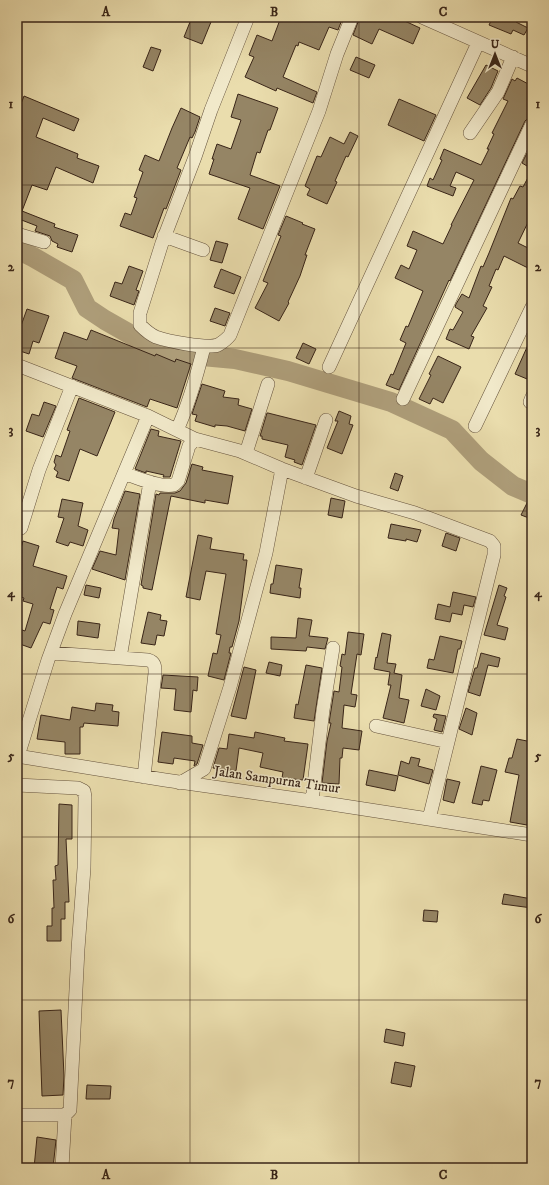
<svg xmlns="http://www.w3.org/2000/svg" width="549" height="1185" font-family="'IM FELL DW Pica',serif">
<rect width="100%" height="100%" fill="#eaddad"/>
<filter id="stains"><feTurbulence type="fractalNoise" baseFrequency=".005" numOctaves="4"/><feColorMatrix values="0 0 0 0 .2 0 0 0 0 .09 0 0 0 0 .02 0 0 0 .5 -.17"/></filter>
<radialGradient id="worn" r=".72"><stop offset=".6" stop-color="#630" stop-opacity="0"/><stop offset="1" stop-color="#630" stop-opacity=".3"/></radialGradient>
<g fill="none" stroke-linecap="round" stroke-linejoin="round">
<path stroke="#ae9e7a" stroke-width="20" d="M17,249L33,257L73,280L87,308L105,320L142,341L180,354L235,359L288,371L391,402L452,430L481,461L513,486L532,494"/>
</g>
<path fill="#958565" stroke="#392518" d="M192,17H213L202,44L184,37Z
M281,17H343L338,30L329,27L319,50L299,42L298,46L296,45L283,77L317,92L313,103L277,88L276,91L245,77L254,57L249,55L257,35L272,41Z
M360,17H385L393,21L396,17L420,28L413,44L379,29L372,44L353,35Z
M493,17H519L516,22L528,28L524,35L513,30L511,34L489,25Z
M151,47L161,50L153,71L143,67Z
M356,57L375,65L369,78L350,70Z
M486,65L498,71L491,88L480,105L467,98Z
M517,78L532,86V113L530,116L525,121L450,281L449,280L399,390L386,385L391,374L393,375L406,343L400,340L406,326L408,327L423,291L395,278L401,265L409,269L417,250L407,246L413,231L443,244L452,225H451L474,180L456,172L450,186L456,188L453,196L427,186L430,178L433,180L442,160L440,159L444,149L481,165L489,149H487L494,134L492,133L508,101L503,99L512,79L515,81Z
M238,94L278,108L270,130H268L260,153L257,152L250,175L280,186L263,229L238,219L250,188L209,174L214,159H212L217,144L231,149L241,120L231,117Z
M24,96L79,119L74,131L43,118L36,137L78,154L77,158L99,166L93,183L56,167L47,190L32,185L22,211L55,224L54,227L78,235L72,252L57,247L58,244L52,241L50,236L35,231L37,226L19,219L17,222V114Z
M399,99L436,115L424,141L388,125Z
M181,108L200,117L195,132L192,138L190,137L177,168L181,170L166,209L164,208L153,238L120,226L125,213L131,215L137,198L134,197L143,172L139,170L145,155L159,161L172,128Z
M350,132L358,136L348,157L346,156L335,181L337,182L327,204L307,195L310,189L305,186L317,156L321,157L330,137L344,144Z
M527,153L532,155V169L522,163Z
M532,170V214L518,243L532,250V270L504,256L498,270L496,269L489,286L492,287L483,306L487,308L471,336L474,337L469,349L446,339L450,329L453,330L463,312L455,307L456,304L462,294L469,298L481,266L483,267L489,253L511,198L513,199L520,186L523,187Z
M286,216L303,223L302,224L315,229L305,255H307L300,276L288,302L289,303L279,321L255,308L268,283L263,281L281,236L278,235Z
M216,241L228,244L222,263L210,260Z
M129,266L143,271L136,290L139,291L134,305L110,296L115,282L122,284Z
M221,269L241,277L234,294L214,287Z
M215,308L230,313L225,326L210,321Z
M27,309L49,316L39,343L33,341L29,354L17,350L20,344L17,343V337Z
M91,330L155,356L156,354L175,362L176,359L191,364L177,408L150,399L147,407L72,378L77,366L55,358L64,332L87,340Z
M532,336V381L515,374Z
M303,343L316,349L309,364L296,358Z
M438,356L461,367L443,403L433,398L430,404L419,399L431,375L429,374Z
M202,384L225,391L223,397L239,399L238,405L252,409L245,431L227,426L215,425V427L195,421L197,415L192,414Z
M79,398L115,412L97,456L80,449L69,481L56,477L58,472L54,469L56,465L54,462L56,455L61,457L70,431L67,430Z
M44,402L56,406L43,437L26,431L32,414L39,416Z
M339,411L351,416L349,424L353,425L342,454L327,448L338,421H335Z
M267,413H268L316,425L302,465L294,462L295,460L285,457L288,445L262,439V436H260Z
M151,429L159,431L158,436L181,441L170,477H163L164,475L146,471V473L135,469Z
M192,464L203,467L202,470L233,476L228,504L205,500V503L171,496L152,590L143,588V586L141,585L156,494L159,495L160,493H175L180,491L186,483Z
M395,473L403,476L398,491L390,488Z
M125,491L140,494L125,580L92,569L100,551L116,555L119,529L112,528L114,519Z
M532,493V513L529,518L521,515Z
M331,498L345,501L342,518L328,515Z
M62,499L83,503L78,526L88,530L83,546L70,542L68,546L56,542L64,518L58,517Z
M391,524L421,530L417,542L406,539V541L388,538Z
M446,533L460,538L456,551L442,546Z
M198,535L212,538L210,549L244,554L243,560H247L239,621L232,647H230L229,653H231L224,680L208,676L213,653L217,654L221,635L216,634L226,574L206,571L200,600L186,597Z
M23,541L39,546L33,566L67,576L63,589L57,587L50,609L54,610L50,624L43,622L31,648L17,643V628L25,631L33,604L23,601L24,598L17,596V562Z
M276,565L302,569L299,588H301L300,598L270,593L271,584H273Z
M86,585L101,588L99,598L84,595Z
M499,585L507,588L504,596L506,597L497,625L508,628L505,640L484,635Z
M453,592L476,597L473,607L464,605L462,615L452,613L450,622L435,619L438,604L450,607Z
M148,612L161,615L160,620L167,621L164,636L157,635L155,645L141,643Z
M298,618L312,620L309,636L328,638L325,649L307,647L306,651L271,649V637L296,638Z
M78,621L100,624L98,638L77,635Z
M348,632L364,634L361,655L357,654L351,694L357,695L355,707L344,705L342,728L362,731L359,750L343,748L342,758H340L339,784L322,783L327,741L331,723H329L334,691L339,692L342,667L340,666L342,654L345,655Z
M382,633L391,635L387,663L396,664L394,673L402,675L399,698L409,700L404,723L383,718L391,685H388L390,672L374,669L376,657L377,658Z
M440,636L462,641L460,649H458L453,673L427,668L429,659L434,660Z
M481,653L500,658L498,667L488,665L480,696L468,692L475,668H477Z
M269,662L282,665L280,676L266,673Z
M306,665L322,668L314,721L294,718L296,704L298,705Z
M244,667L256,670L246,719L231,716Z
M163,675L198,677L197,691L193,690L191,712L174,710L176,689L161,688Z
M426,689L440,696L436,710L421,706Z
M96,703L113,705L112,711L119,712L118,726L84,723L83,727H80V754H65V742L37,739L41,715L70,720L72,707L95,711Z
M466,708L477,713L472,735L459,729Z
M434,714L446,716L442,732L434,730L437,719L433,717Z
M162,732L192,736V743L203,745L197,764L194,766L195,761L174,758L173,764L158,762Z
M255,732L285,738L284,741L308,744L303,780L282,778L283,772L260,767L263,753L239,748L236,771L213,768L219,748L227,749L229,734L254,738Z
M517,739L532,742V801L527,825L510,822L519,775L505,772L509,758H512Z
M411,757L420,759L418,766L433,770L429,784L398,775L401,761L409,764Z
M481,766L497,770L489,801L483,800L482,805L472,803Z
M369,770L398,776L395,791L366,785Z
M447,779L460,782L454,803L443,800Z
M59,804L72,805V839H66L69,902H65V919H61V941H47V926H52V908H54L53,880H56L55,866L58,865Z
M504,894L532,899V908L502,904Z
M424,910L438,911L437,922L423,921Z
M61,1010L64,1076L63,1095L42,1096L39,1011Z
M386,1029L405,1033L403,1046L384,1042Z
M395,1062L415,1066L411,1087L391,1083Z
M87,1085L111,1086L110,1099H86Z
M37,1137L56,1140L53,1168H34Z"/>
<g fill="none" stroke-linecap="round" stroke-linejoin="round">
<g stroke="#65533d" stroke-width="14">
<path id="minor" d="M248,17L211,110L195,157L162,243L140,313V325C145,330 149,334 156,337C167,341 206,349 218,345C223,342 227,339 230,335L319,111L337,54L352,17
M422,17L532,66
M470,133L498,92L513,57
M17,234L44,242
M164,236L203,250
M17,365L148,416L195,439L240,451L282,469L356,496L415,513L490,541L494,546V555L429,819
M329,367L478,43
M403,399L532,124
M530,402L532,397
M475,426L532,307
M177,430C189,404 197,375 204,347
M246,453L268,384
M124,473C137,478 161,488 174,485L178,481L189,446L195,439
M306,478L326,420
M21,528L39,470L72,386
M51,653L148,660C155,662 155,666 155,673L144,777
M120,658L150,482
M376,726L448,742
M17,756L165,780L312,801L532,835
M18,756L48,660L65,614L148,416
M180,783L204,769L230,687L266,553L282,469
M17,785L78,788L84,791L85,797L84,868L78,949L70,1110L65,1115H17
M312,801L323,710L333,648
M62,1168L65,1115"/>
</g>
<use href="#minor" stroke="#f1e9ca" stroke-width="13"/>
</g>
<path fill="none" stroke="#392518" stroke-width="1" stroke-opacity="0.55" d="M190,17V1168M359,17V1168M17,185H532M17,348H532M17,511H532M17,674H532M17,837H532M17,1000H532"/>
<g text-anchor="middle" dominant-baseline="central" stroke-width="3" stroke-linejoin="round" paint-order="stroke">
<g font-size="14" fill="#392518" stroke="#f1e9ca">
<text transform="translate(277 780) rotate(8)">Jalan Sampurna Timur</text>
</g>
</g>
<rect width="549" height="1185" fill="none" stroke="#eaddad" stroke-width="44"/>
<g transform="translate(495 54)" stroke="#f1e9ca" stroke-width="3" paint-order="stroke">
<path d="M0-3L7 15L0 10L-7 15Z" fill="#392518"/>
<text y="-6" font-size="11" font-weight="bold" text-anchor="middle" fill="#392518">U</text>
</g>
<rect x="22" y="22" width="505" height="1141" fill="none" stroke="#392518" stroke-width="1.5"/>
<g font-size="13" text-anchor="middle" font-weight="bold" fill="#392518">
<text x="106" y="16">A</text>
<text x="274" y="16">B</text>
<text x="443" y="16">C</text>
<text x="11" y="108">1</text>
<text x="538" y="108">1</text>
<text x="11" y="271">2</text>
<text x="538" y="271">2</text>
<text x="11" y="434">3</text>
<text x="538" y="434">3</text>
<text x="11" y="597">4</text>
<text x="538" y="597">4</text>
<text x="11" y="760">5</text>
<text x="538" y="760">5</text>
<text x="11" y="923">6</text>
<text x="538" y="923">6</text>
<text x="11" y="1086">7</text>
<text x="538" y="1086">7</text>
<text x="106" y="1179">A</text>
<text x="274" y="1179">B</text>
<text x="443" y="1179">C</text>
</g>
<rect width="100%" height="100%" filter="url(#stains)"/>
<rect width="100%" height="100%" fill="url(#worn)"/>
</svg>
